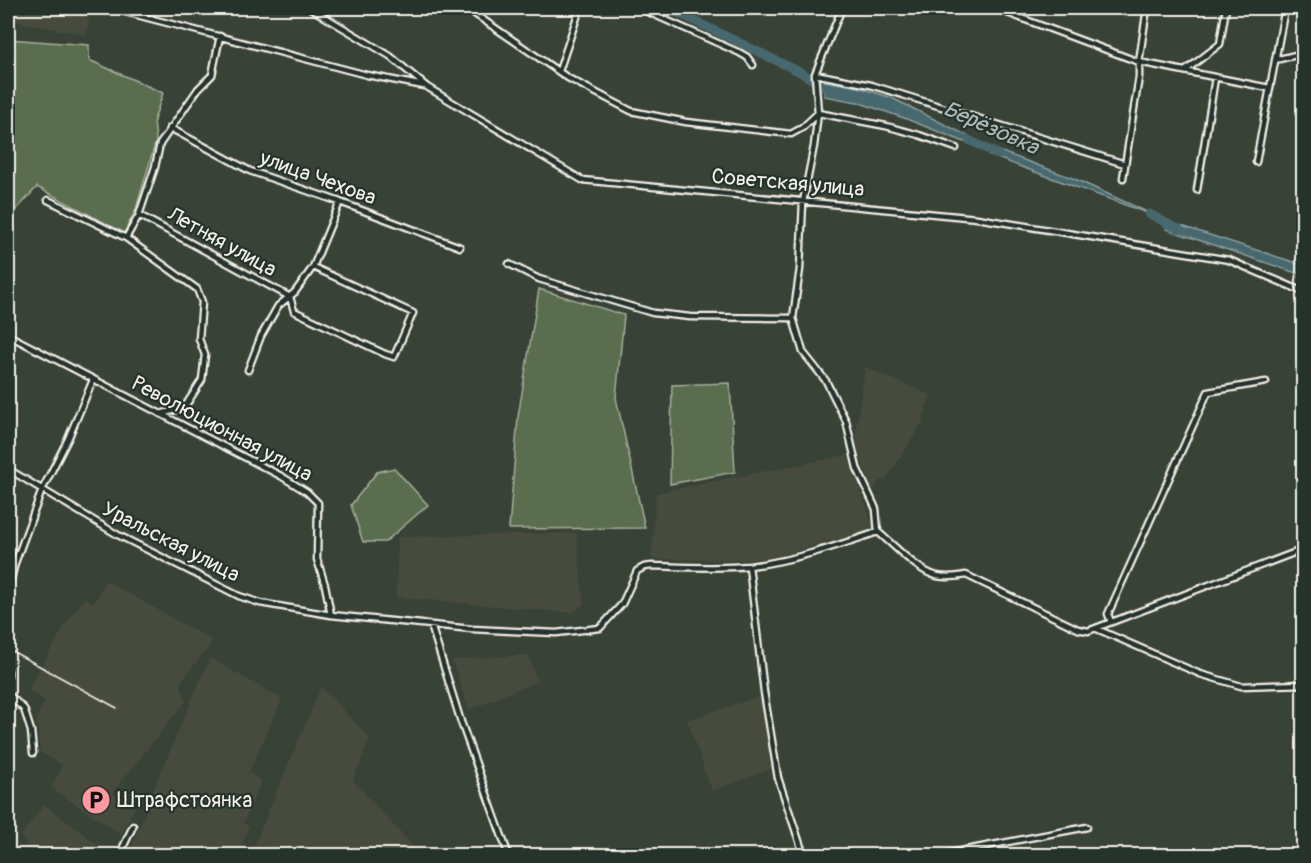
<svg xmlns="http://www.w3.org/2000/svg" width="1311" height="863" font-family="Pangolin,sans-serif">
<rect width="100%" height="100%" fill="#394237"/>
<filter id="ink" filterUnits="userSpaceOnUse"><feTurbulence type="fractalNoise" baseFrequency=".0167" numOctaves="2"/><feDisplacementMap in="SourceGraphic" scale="12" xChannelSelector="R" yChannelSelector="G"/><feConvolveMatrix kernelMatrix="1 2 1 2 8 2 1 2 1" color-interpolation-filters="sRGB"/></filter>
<g filter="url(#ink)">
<path fill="#464c3e" d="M8,8H91L86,35L8,20Z
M865,367L930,395L922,423L885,481L881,479L873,490L854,443Z
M847,455L874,529L764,560L651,559L656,493Z
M576,533L584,604L572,613L396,597L398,537Z
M106,581L213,641L180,683L186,701L112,793L135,807L121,834L51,788L63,765L40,752L37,716L45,701L28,690L70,617L85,598L94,603Z
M528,655L537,681L469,710L452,660Z
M210,658L282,699L249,772L261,781L243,824L249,826L238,855H128L144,817L148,802Z
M321,687L370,738L353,781L421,855H250Z
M761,696L771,769L712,791L687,720Z
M44,804L111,855L56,856L55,854L32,855L21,836Z"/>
<path fill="#5a6d50" stroke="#a7af9c" stroke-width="1.5" d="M8,39L89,45V60L163,93L154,120L156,141L136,209L124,233L37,187L8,219Z
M539,289L624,315L616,398L645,528L509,529L518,417Z
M730,383L735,472L670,484L672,385Z
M394,468L428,505L385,542H363L351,505L377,472Z"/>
<path fill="#47686e" stroke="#8c9f9f" stroke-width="1.5" d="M825,81L858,87L892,98L980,142L977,147L904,118L857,102L824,96Z
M991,148L1075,179L1158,217L989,155Z
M1169,222L1303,265L1302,275L1166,229Z"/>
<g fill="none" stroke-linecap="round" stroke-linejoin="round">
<path stroke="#47686e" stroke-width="9" d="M668,8L802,73L824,87L835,90
M969,140L999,155
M1149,214C1160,218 1168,226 1179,229"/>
<g stroke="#f4f1e8" stroke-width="9">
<path id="minor" d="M110,8L367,75L424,86
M310,8L390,56L427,87L582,180L977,218L1229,260L1304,292
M466,8L568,78L631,111L686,122L791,134L802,128L818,113L886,126L919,135L956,148
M639,8L740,53L747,57L753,65
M842,8L815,74L818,113L814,146L803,202L800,269L793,318L803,352L826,381L846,421L857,468L876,509L878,532C894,545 917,571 937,576C947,578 956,577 966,575L1078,629L1088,631L1304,549
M994,8L1139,62L1269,88
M1275,60L1296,55
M559,71L580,8
M1185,71L1220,44L1226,8
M815,74L871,85L1125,164
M170,128L250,171L340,202L460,247
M1256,162L1285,8
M1123,178L1139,77V62L1147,8
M1197,190L1215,78
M48,200L126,238L197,289L202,302L199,339L205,355L202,380L184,408L160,414
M139,215L290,297
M126,238L139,215L155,167L160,144L198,89L212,75L220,36
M509,264L539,279L653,313L690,317L793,318
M290,297L294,311L385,354L394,357L413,313L313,267
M8,335L281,476L307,492L318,503L317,559L325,585L331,615
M248,370L261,336L278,306L295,292L313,267L340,202
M8,469L118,535L239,596L260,603L331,615L472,629L556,633L600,628L622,604L637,571L644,567L652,566C684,567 717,569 749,566C793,561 836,546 878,532
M749,566L764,692L778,778L804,856
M8,591L15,563L42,490L68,439L93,380
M1111,622L1108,614L1208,392L1266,382
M431,625L461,722L509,856
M1097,629L1200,674L1241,686L1304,684
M8,671V675
M8,694L24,709L31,731L33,753
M119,856L133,826
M934,856L1087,827"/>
</g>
<use href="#minor" stroke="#26332d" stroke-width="4.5"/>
<path stroke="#f4f1e8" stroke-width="1.5" d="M8,649L117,708"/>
</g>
</g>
<defs>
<g id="parking-disc" transform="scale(1.5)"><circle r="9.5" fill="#ff9aa2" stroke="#26332d"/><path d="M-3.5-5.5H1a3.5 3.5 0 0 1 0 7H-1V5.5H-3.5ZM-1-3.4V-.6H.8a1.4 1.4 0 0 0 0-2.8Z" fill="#111"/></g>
</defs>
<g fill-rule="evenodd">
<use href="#parking-disc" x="96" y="800"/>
</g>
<g text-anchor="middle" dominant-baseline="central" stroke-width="4.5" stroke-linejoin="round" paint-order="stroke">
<g font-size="21" fill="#f4f1e8" stroke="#26332d">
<text transform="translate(318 178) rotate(20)">улица Чехова</text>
<text transform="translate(788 183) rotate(5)">Советская улица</text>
<text transform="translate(222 242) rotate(29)">Летняя улица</text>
<text transform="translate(222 429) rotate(28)">Революционная улица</text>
<text transform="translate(171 542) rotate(27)">Уральская улица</text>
</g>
<g font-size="21" fill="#f4f1e8" stroke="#26332d" text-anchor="start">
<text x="117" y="800">Штрафстоянка</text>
</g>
<g font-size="22" font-style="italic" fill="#afbab7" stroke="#26332d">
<text transform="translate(991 128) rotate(24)">Берёзовка</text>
</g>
</g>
<rect width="1311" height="863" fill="none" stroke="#26332d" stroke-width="30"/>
<rect x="15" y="15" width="1281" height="833" fill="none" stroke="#f4f1e8" stroke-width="2" filter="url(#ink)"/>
</svg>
